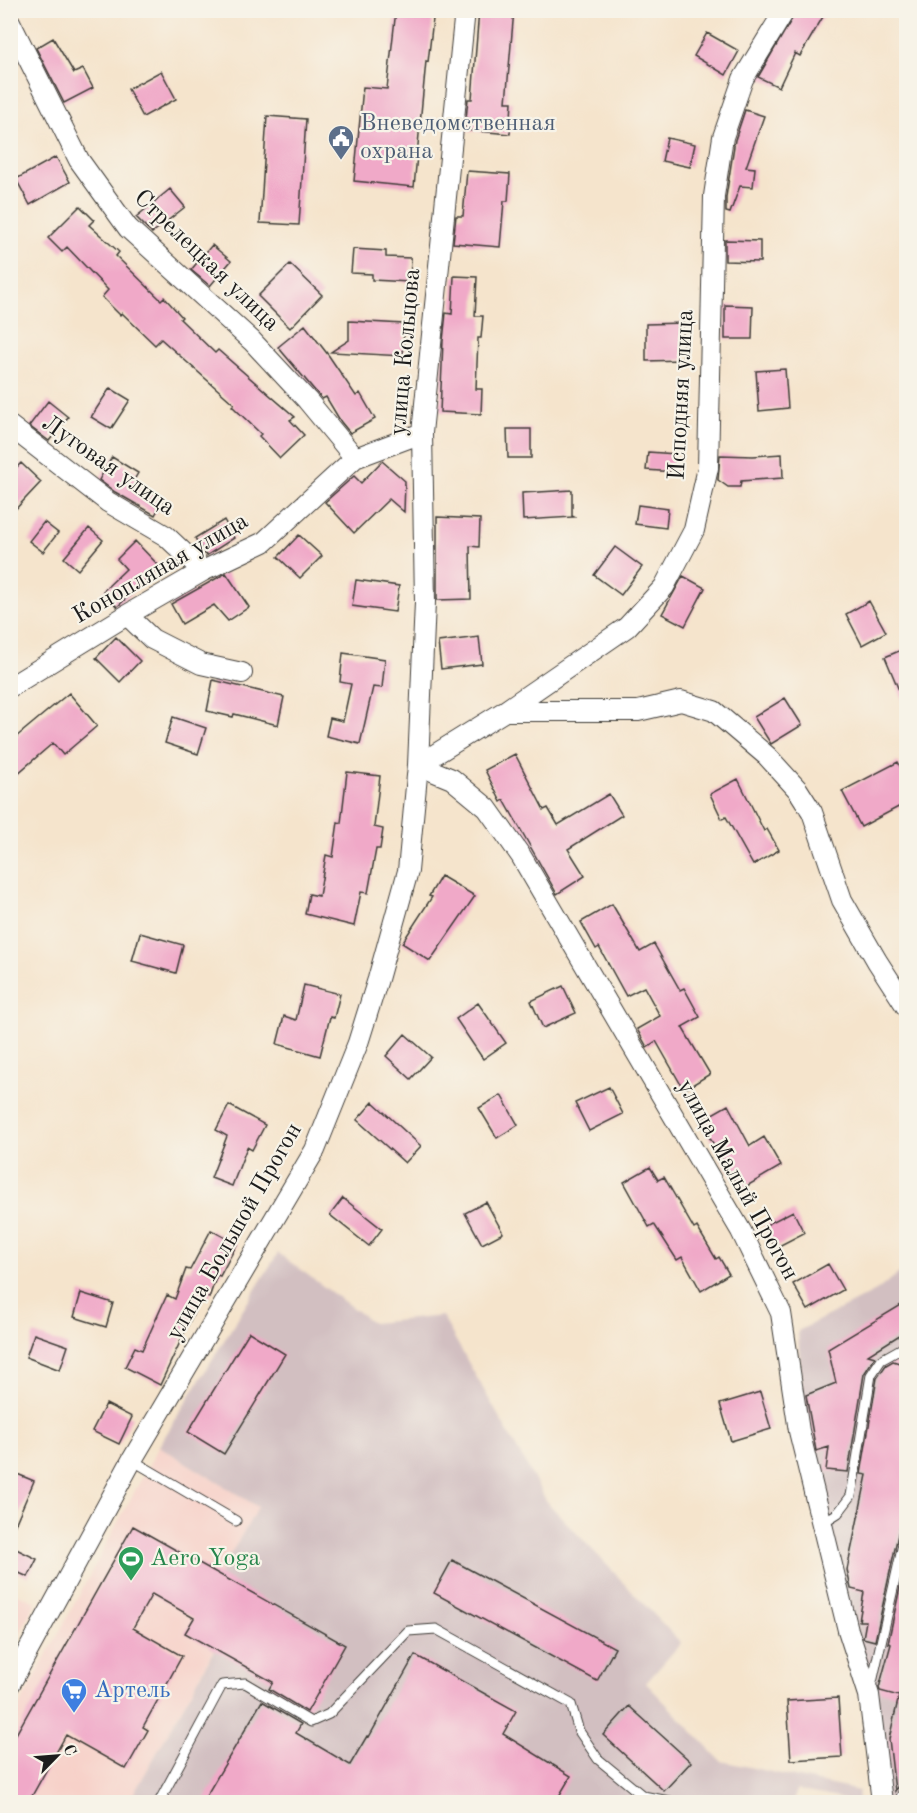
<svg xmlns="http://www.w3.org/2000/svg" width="917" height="1813" font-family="'Old Standard TT',serif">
<rect width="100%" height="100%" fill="#f7f3e8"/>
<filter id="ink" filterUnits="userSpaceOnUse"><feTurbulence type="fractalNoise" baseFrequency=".0167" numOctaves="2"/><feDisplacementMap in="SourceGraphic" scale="12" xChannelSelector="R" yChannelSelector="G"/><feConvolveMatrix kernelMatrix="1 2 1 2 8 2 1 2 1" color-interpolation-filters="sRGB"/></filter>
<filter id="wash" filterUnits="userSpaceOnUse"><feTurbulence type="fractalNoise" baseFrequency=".008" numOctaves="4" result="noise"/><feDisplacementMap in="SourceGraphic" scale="24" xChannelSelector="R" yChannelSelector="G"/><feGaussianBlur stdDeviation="1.35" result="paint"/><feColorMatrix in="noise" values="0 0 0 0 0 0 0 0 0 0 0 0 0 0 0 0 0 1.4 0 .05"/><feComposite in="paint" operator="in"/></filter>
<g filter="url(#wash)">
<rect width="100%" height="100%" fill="#f5e4cc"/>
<path fill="#f7d1c9" d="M159,1446L258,1507L186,1632L215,1649L129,1802H11V1722Z
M11,1591L36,1602L11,1651Z"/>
<path fill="#d2bfc1" d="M278,1253L373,1323L442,1316L547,1502L681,1643L646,1683L721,1761L859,1791L857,1802L797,1790L793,1802H129L215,1650L185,1633L258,1507L159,1446Z
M906,1268V1802H885L813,1462L801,1382L798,1331L876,1291Z"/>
<g id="blocks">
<path fill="#f0a9c8" d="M396,10H434L428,62L426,61L414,187L354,181L363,87L387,89Z
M479,10H514L506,102H512L510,134L465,130L468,99H472Z
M797,10H827L800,56L795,53L779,87L758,77Z
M707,33L739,51L726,75L694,56Z
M53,38L74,73L83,69L93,88L64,103L36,48Z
M161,71L176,99L143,117L128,89Z
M745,110L764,116L746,167L755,168L753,187L740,186L730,213L726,212V197L735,140Z
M267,116L306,119L299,225L260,223Z
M667,138L695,144L690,167L662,161Z
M56,157L70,182L30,205L16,179Z
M467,171L510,174L508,201H504L500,247L453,243L456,216H463Z
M170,189L185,207L152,233L136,217Z
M80,206L94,220L89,225L119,252L116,256L161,300L164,297L182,317L180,319L215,353L218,350L295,417L290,420L304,435L280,458L259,436L261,434L232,406L234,404L161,339L155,345L122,313L120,315L102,297L108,290L67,247L62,252L48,238Z
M725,240L760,241V262L725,261Z
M212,245L231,261L210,286L191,270Z
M353,249L386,251V257L411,258L410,282L372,280V274L351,273Z
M290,264L322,295L290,328L258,296Z
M454,276L477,277L475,316H483L481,338H478L476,389H482L481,414L440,412L443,341L446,313L452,314Z
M725,305L753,306L752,339H725Z
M349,321L404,324L403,356L331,352L349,340Z
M683,323V360L646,361V324Z
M305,325L329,356L356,396L360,393L375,419L350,433L341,422L326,397L322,399L278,347Z
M785,369L788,408L759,411L756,371Z
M110,388L130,400L111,429L91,417Z
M48,401L68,417L49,441L29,426Z
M507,429H531V458H508Z
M648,452L676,454L675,472L646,470Z
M782,454L783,478L741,481L740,487H728L718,480L720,455L753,456Z
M112,457L138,473L134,480L164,499L155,515L115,492L99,480Z
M382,461L405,481L404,512L389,499L354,533L325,502L354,476L361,483Z
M21,463L41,482L10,515V474Z
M572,490V516L574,517L523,520L522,493Z
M638,505L668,509L666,528L635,524Z
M437,517L480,519L479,547L470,546L471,599L437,600Z
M224,520L234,538L206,556L195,538Z
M44,522L58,533L43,552L29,541Z
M89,528L103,540L78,570L64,558Z
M299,535L322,556L300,578L278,557Z
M135,541L160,567L117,607L103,591L126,569L117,559Z
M615,547L642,567L621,595L594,575Z
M226,573L249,607L228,621L214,605L182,624L171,604Z
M683,576L705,588L685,626L662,614Z
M356,580L399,586L395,612L352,606Z
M869,601L886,632L862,645L846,614Z
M116,637L140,661L120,682L96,658Z
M479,637L482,664L441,669L438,642Z
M906,648V707L885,657Z
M343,653L385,659L382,688L373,687L360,744L326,736L330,718L343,721L351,684L340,682Z
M213,680L284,697L278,725L234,714L233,717L207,711Z
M69,693L97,726L63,755L53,743L10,780V742Z
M785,698L802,725L771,744L754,717Z
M173,717L206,728L198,754L165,743Z
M515,754L544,810L548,808L558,825L609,794L622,815L568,849L585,876L557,894L504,800L501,802L485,770Z
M898,762L906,779V803L861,827L842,791Z
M347,772L380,776L374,827L383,829L380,849H376L368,893L361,892L354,926L305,914L309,894L319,896L326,855L333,857L338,822L341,823Z
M738,779L764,831L767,829L779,850L753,865L726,817L722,819L710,794Z
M441,876L475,896L430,961L402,943L432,897L429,896Z
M612,904L640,952L654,944L680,990L684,988L700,1017L682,1027L710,1074L684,1090L656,1041L647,1047L637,1029L660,1016L644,987L626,996L599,947L596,949L581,922Z
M140,933L183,945L176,973L132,961Z
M304,985L340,994L334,1018L330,1017L320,1056L277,1044L284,1016L296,1020Z
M563,986L576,1013L543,1028L531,1001Z
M478,1003L506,1043L483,1059L456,1019Z
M405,1034L431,1057L411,1079L386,1056Z
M609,1087L623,1114L589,1131L575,1103Z
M501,1095L518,1125L497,1138L479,1108Z
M373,1102L421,1146L405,1163L357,1120Z
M229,1105L265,1125L252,1150L247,1147L232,1186L211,1178L227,1136L216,1130Z
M728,1105L750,1146L764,1137L781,1166L740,1190L700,1121Z
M650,1167L658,1180L664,1177L694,1229L697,1227L716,1259L719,1257L729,1274L701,1291L682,1257L677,1260L654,1224L649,1227L624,1182Z
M343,1198L382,1229L369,1246L330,1215Z
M486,1202L503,1233L482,1244L465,1213Z
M793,1211L804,1233L775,1248L764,1226Z
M211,1230L237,1244L220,1276L217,1275L209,1298L202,1295L160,1385L125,1367L135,1347L142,1350L167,1295L175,1299L186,1269L190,1270Z
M828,1264L843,1290L808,1310L793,1284Z
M81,1293L113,1303L106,1327L74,1317Z
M906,1302V1331L868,1355L875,1357L864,1374L848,1472L826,1470L829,1447L816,1451L806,1395L836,1383L828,1349Z
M249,1332L285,1354L224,1454L188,1432Z
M34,1334L68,1346L60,1370L26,1357Z
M893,1361L906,1365V1524L901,1526L899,1530L875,1641L863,1638L866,1621H859L864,1592L851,1589L847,1570L867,1475L861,1474L877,1378L886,1365Z
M760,1392L771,1429L731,1441L720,1404Z
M106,1404L132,1417L119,1444L92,1431Z
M10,1471L34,1481L10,1536Z
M133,1526L345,1645L307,1712L269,1689L273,1682L185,1633L194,1618L152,1594L133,1628L182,1656L143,1727L148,1730L126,1769L66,1735L28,1803H10V1745Z
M10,1546L37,1559L28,1577L10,1569Z
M452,1560L615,1648L597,1681L434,1593Z
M906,1560V1778L901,1780L895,1791L889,1739L899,1696L880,1691L879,1688L891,1644L888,1643Z
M415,1655L516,1711L503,1734L571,1776L555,1803H202L262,1701L301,1724L296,1733L350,1765L367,1736L369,1737Z
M838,1698L842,1757L791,1760L787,1701Z
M629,1706L691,1762L664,1791L603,1735Z"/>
</g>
</g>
<g filter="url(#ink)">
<use href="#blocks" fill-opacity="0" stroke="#3d3a36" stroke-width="1.5"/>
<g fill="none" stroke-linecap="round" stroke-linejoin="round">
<g stroke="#3d3a36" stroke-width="11">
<path id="service" d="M132,1460L236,1521
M822,1523L838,1513L851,1496L871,1375L881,1360L906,1346
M871,1687L906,1531
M159,1802L222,1685L245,1683L311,1722L329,1714L408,1631L436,1629L571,1704L579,1731L598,1759L643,1796L674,1802
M899,1802L906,1785"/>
</g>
<g stroke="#3d3a36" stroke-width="22">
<path id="minor" d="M10,22L79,160L128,228L252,341L307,400L355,458
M10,426L108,502L166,536L203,571
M127,615L152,639L201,664L242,673
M10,687L127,615L203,571L264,542L355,458L422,433
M505,711H638L681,701L714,711L767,756L798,790L812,812L842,900L877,961L906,1006
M418,765L452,779L487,808L521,856L741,1231L781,1313L799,1431L848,1630L869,1695L882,1802
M418,765L505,711L627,627L664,587L694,530L708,468L714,196L723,137L743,79L785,10
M10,1684L132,1460L315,1150L358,1043L378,979L408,871L418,765L425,602L422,433L465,10"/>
</g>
<use href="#service" stroke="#fff" stroke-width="9"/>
<use href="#minor" stroke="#fff" stroke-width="20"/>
</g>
</g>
<defs>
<g id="civic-pin" transform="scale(1.35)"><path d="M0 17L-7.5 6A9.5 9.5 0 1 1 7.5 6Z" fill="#5c6f8a" stroke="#f7f3e8"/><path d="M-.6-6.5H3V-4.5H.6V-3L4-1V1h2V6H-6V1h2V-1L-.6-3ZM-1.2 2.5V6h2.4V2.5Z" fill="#fff"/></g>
<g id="stadium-pin" transform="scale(1.35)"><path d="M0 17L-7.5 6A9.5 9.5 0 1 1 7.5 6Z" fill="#2e9e5b" stroke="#f7f3e8"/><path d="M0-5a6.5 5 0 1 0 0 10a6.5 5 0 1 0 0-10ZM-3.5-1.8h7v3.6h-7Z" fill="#fff"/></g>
<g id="supermarket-pin" transform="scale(1.35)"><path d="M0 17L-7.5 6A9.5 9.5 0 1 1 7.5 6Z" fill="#3f7fe0" stroke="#f7f3e8"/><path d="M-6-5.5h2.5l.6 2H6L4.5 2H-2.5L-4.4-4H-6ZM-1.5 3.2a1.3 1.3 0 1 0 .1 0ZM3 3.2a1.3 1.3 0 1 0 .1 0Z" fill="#fff"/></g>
</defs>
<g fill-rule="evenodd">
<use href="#civic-pin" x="341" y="138"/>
<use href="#stadium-pin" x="131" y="1559"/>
<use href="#supermarket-pin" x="74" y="1691"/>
</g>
<g text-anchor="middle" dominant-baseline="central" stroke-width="4.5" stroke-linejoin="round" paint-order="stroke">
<g font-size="24" fill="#4e5e75" stroke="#f7f3e8" text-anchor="start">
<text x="360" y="124">Вневедомственная<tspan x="360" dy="28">охрана</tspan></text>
</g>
<g font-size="24" fill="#1c1c1c" stroke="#f7f3e8">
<text transform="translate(206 261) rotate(44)">Стрелецкая улица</text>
<text transform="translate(406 352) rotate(-85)">улица Кольцова</text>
<text transform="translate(682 395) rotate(-87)">Исподняя улица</text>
<text transform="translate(108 466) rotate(35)">Луговая улица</text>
<text transform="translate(161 569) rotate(-30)">Конопляная улица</text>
<text transform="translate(737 1180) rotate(61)">улица Малый Прогон</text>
<text transform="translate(235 1232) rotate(-60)">улица Большой Прогон</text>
</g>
<g font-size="24" fill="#27864d" stroke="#f7f3e8" text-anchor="start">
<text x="150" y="1559">Aero Yoga</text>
</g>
<g font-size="24" fill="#366cbe" stroke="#f7f3e8" text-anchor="start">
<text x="94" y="1691">Артель</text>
</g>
</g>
<rect width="917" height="1813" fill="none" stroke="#f7f3e8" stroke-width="36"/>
<g transform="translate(57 1756) rotate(65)" stroke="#f7f3e8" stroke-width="4.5" paint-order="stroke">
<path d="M0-4.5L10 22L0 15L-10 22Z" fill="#1c1c1c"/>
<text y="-9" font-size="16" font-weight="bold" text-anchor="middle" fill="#1c1c1c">С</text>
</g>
</svg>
